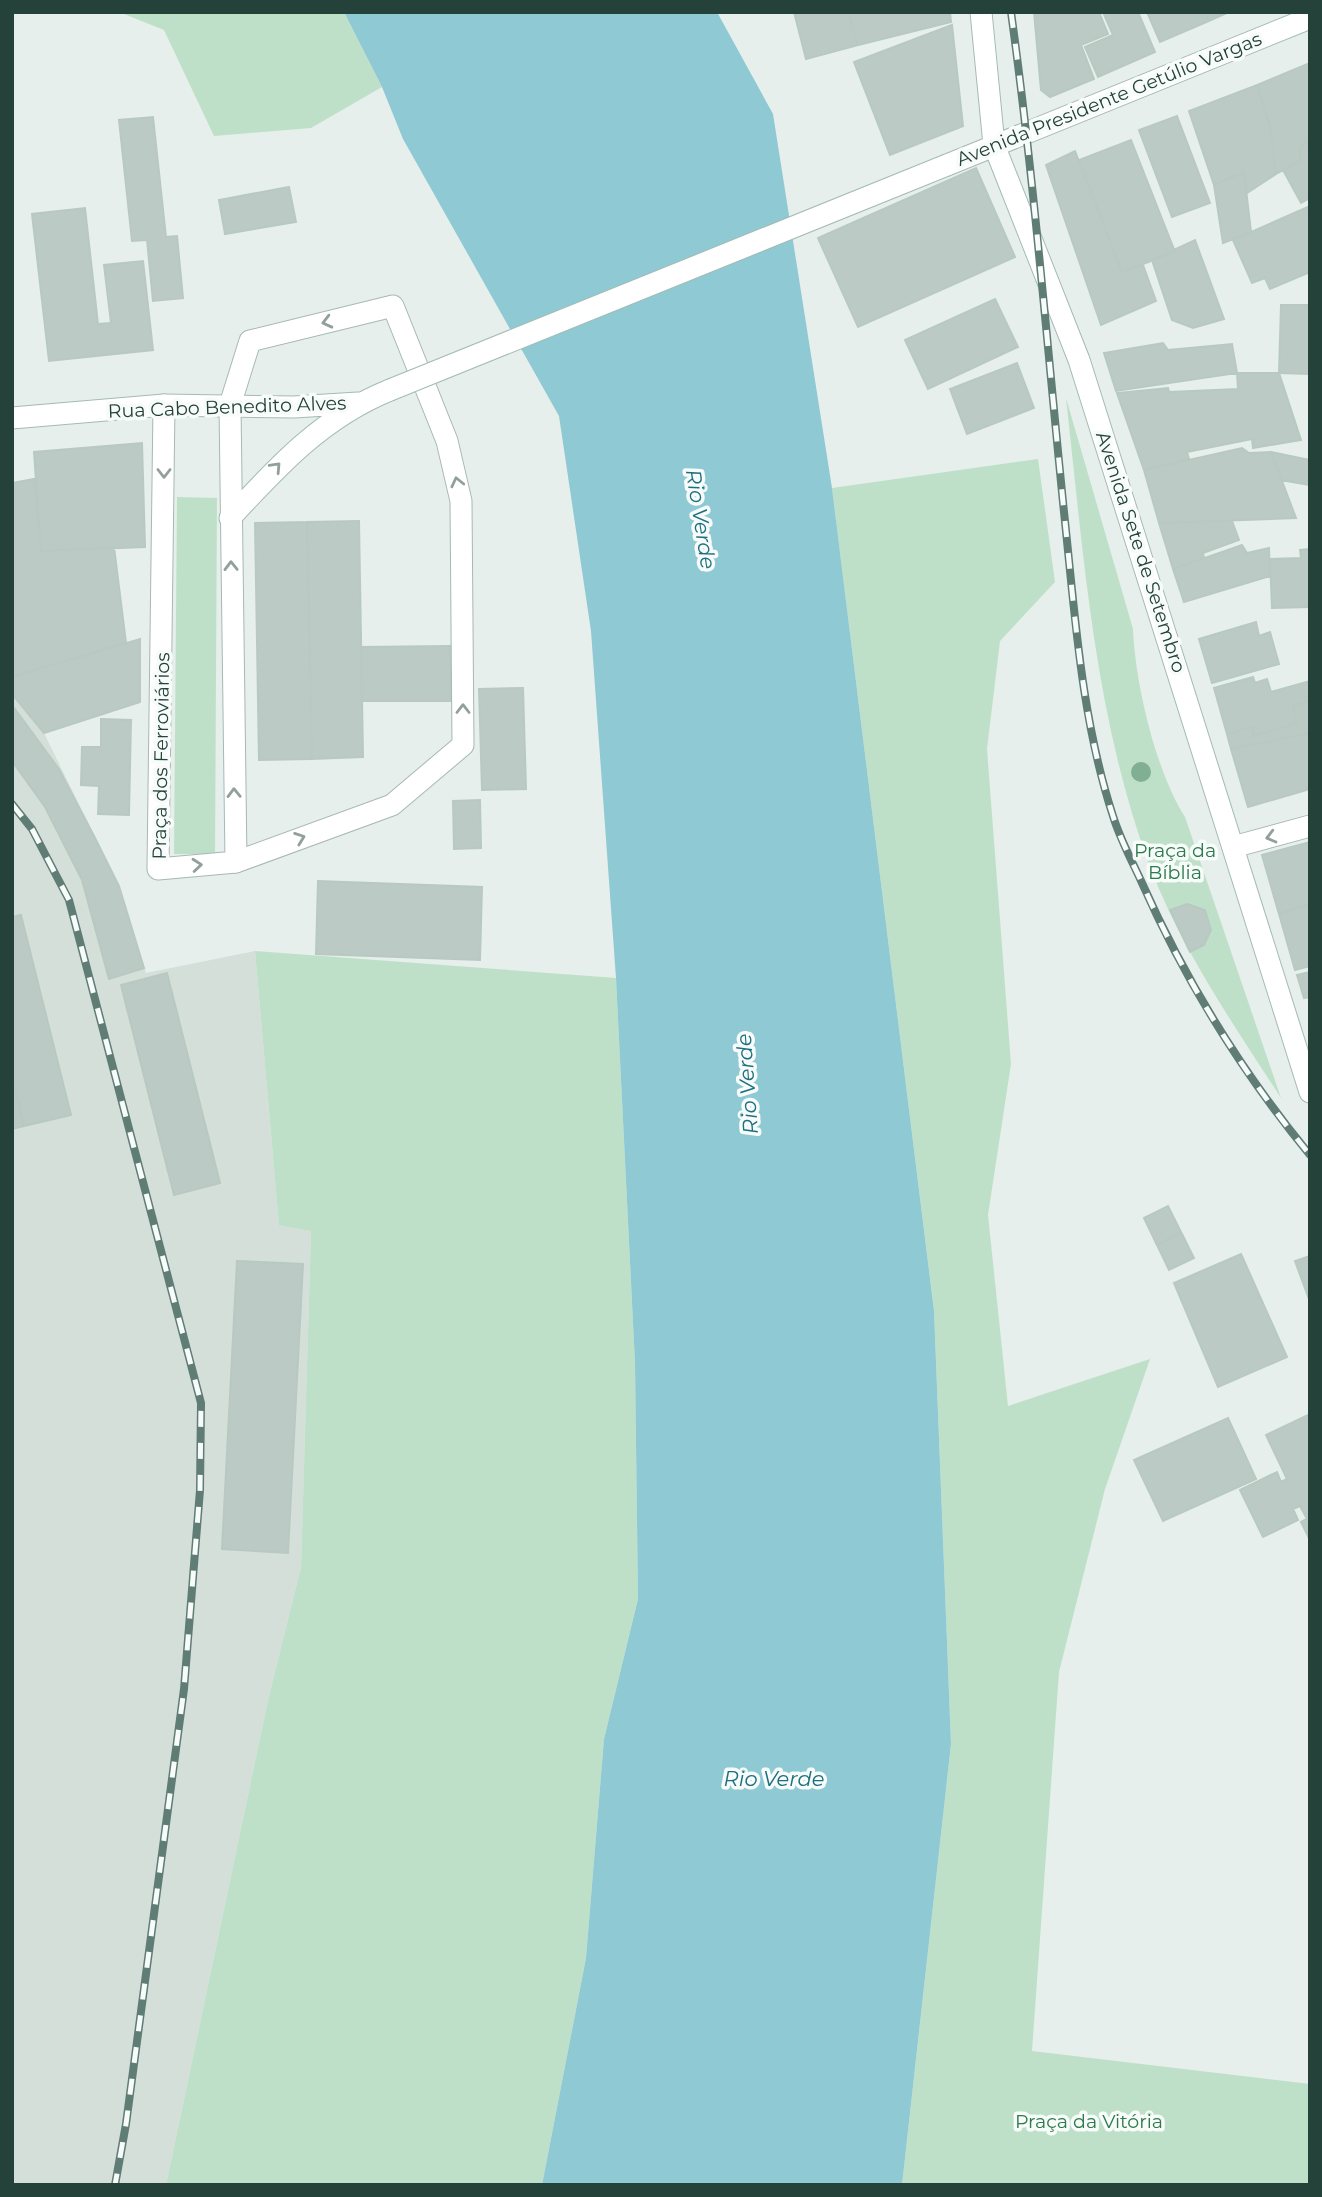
<svg xmlns="http://www.w3.org/2000/svg" width="1322" height="2197" font-family="Montserrat,sans-serif">
<rect width="100%" height="100%" fill="#e6efeb"/>
<path fill="#d4dfda" d="M12,694L44,733L119,886L146,973L255,951L279,1224L311,1231L301,1567L268,1700L166,2185H12Z"/>
<path fill="#bfe0c8" d="M119,12H344L382,87L311,128L214,136L164,30Z
M1066,398L1133,629C1135,683 1156,772 1185,817L1281,1098C1233,1024 1182,950 1150,867C1094,715 1084,558 1066,398Z
M1038,459L1055,582L1000,641L987,749L1011,1064L988,1215L1008,1406L1150,1359L1105,1489L1059,1672L1032,2051L1310,2084V2185H902L951,1744L934,1311L832,488Z
M177,497L217,498L215,854H174Z
M255,951L616,978L635,1363L638,1599L604,1739L586,1958L542,2185H166L268,1700L301,1567L311,1231L279,1225Z"/>
<path fill="#8ec9d4" d="M344,12H717L773,114L832,488L934,1311L951,1744L902,2185H542L586,1958L604,1739L638,1599L635,1363L616,978L591,631L559,416L403,139L382,87Z"/>
<path fill="#bbcac4" stroke="#b8c9c2" stroke-width="2" d="M794,12H848L858,45L806,59Z
M848,12H950L951,22L858,45Z
M1034,12H1099L1108,34L1081,45L1094,79L1050,97L1041,90Z
M1103,12H1138L1155,52L1098,77L1085,47L1113,35Z
M1147,12H1205L1209,21L1160,42Z
M1205,12H1229L1209,21Z
M952,25L963,126L890,155L854,62Z
M1310,63V141L1300,147V161L1276,174L1270,127L1257,85Z
M1257,85L1270,127L1276,174L1247,193L1244,172L1214,185L1189,111Z
M1177,116L1210,203L1172,217L1139,130Z
M153,117L166,237L177,236L183,298L153,301L147,240L132,241L119,120Z
M1131,140L1175,252L1122,272L1079,160Z
M1310,141V198L1301,203L1283,170L1300,161V147Z
M1075,151L1122,272L1143,265L1156,301L1101,325L1046,165Z
M976,168L1015,257L858,327L818,238Z
M1244,172L1251,232L1223,243L1214,185Z
M289,187L296,222L225,234L219,200Z
M1310,206V272L1270,289L1265,278L1252,283L1233,240Z
M85,208L98,324L111,323L104,265L143,261L153,350L49,361L32,214Z
M1195,240L1224,319L1193,328L1172,320L1152,260Z
M995,299L1018,347L928,389L905,340Z
M1281,305H1310V374L1279,373Z
M1163,343L1168,350L1232,344L1237,373L1116,391L1104,353Z
M1017,363L1034,408L967,434L950,389Z
M1237,373H1279L1301,440L1253,448L1252,439L1187,452L1189,459L1144,470L1117,393L1168,388L1169,392L1238,389Z
M142,443L145,547L41,551L34,452Z
M1242,448L1249,453L1271,452L1296,518L1159,523L1144,470Z
M1271,452L1310,460V485L1281,480Z
M34,479L41,551L114,547L126,643L12,677V483Z
M359,521L363,757L312,759L307,522Z
M1232,521L1239,540L1203,553L1204,558L1173,569L1159,523Z
M307,522L312,759L259,760L255,523Z
M1242,545L1247,553L1269,548L1270,576L1184,602L1173,569Z
M1310,549V607L1272,608L1270,559L1301,558L1300,550Z
M1256,622L1259,636L1270,632L1279,664L1212,683L1199,639Z
M140,639V702L44,733L12,694V677Z
M450,646L451,701H362L361,647Z
M1253,677L1255,683L1267,679L1271,692L1310,681V700L1293,706L1297,723L1254,736L1252,727L1227,734L1214,688Z
M523,688L526,789L482,790L479,689Z
M1310,700V733L1231,749L1227,734L1252,727L1254,736L1297,723L1293,706Z
M12,705L59,769L94,836L119,886L144,968L109,979L82,880L45,807L12,761Z
M101,719L131,720L129,815L98,814L99,786L81,785L82,747H101Z
M1310,733V789L1248,807L1231,749Z
M480,800L481,848L454,849L453,801Z
M1310,842V904L1279,914L1262,855Z
M318,881L482,887L480,960L316,954Z
M1187,904L1205,910L1211,930L1204,945L1190,952L1170,910Z
M1310,904V966L1295,970L1279,914Z
M21,915L71,1115L24,1126L12,1077V917Z
M1310,972V997L1304,998L1297,975Z
M167,973L220,1183L174,1195L121,985Z
M12,1077L24,1126L12,1129Z
M1168,1206L1181,1232L1157,1245L1144,1218Z
M1181,1232L1194,1258L1169,1270L1157,1245Z
M1241,1254L1287,1357L1218,1387L1174,1283Z
M1310,1256V1302L1295,1261Z
M237,1261L303,1264L288,1553L222,1549Z
M1310,1414V1540L1301,1522L1307,1519L1300,1506L1293,1509L1298,1520L1263,1537L1240,1490L1277,1472L1281,1482L1287,1479L1266,1435Z
M1228,1418L1256,1479L1163,1521L1134,1460Z"/>
<g fill="none" stroke-linecap="round" stroke-linejoin="round">
<g stroke="#a8b8b2" stroke-width="23">
<path id="lane" d="M230,405L250,341L393,306L447,441L461,501L463,745L392,805L236,862"/>
</g>
<g stroke="#a8b8b2" stroke-width="23">
<path id="street" d="M164,405L158,869L236,862L230,405
M1233,847L1310,826"/>
</g>
<g stroke="#a4bbb3" stroke-width="23">
<path id="secondary" d="M981,12L994,145L1079,360L1310,1092
M947,165L1310,18
M12,418L164,405L294,407L358,403
M230,518C278,466 323,417 390,390"/>
</g>
<use href="#lane" stroke="#fff" stroke-width="21"/>
<use href="#street" stroke="#fff" stroke-width="21"/>
<use href="#secondary" stroke="#fff" stroke-width="21"/>
<g stroke="#5f7d75" stroke-width="8">
<path id="rail" d="M1011,12C1034,178 1047,345 1064,512C1075,614 1081,718 1113,816C1120,839 1132,861 1142,883C1186,982 1241,1071 1310,1155
M12,804L32,829L69,900L201,1403L200,1490L184,1689L126,2124L115,2185"/>
</g>
<use href="#rail" stroke="#f7fbf9" stroke-width="5" stroke-dasharray="16" stroke-linecap="butt"/>
<g stroke="#a4bbb3" stroke-width="23" stroke-linecap="butt">
<path id="secondary-bridge" d="M390,390L947,165"/>
</g>
<use href="#secondary-bridge" stroke="#fff" stroke-width="21"/>
</g>
<circle fill="#80af93" cx="1141" cy="772" r="10"/>
<defs><path id="oneway-chevron" d="M-2-3.5L2.5 0L-2 3.5" fill="none" stroke-width="1.6" stroke-linecap="round" stroke-linejoin="round" transform="scale(1.75)"/></defs>
<g stroke="#92a09c">
<use href="#oneway-chevron" transform="translate(327 322) rotate(166)"/>
<use href="#oneway-chevron" transform="translate(276 467) rotate(-47)"/>
<use href="#oneway-chevron" transform="translate(164 473) rotate(90)"/>
<use href="#oneway-chevron" transform="translate(457 482) rotate(-103)"/>
<use href="#oneway-chevron" transform="translate(231 566) rotate(-91)"/>
<use href="#oneway-chevron" transform="translate(463 709) rotate(-90)"/>
<use href="#oneway-chevron" transform="translate(234 793) rotate(-91)"/>
<use href="#oneway-chevron" transform="translate(1271 837) rotate(165)"/>
<use href="#oneway-chevron" transform="translate(300 838) rotate(-20)"/>
<use href="#oneway-chevron" transform="translate(197 865) rotate(-5)"/>
</g>
<g text-anchor="middle" dominant-baseline="central" stroke-width="7" stroke-linejoin="round" paint-order="stroke">
<g font-size="19" fill="#24423a" stroke="#f7fbf9">
<text transform="translate(1109 99) rotate(-22)">Avenida Presidente Getúlio Vargas</text>
<text transform="translate(227 407) rotate(-2)">Rua Cabo Benedito Alves</text>
<text transform="translate(1141 552) rotate(72)">Avenida Sete de Setembro</text>
<text transform="translate(161 756) rotate(-89)">Praça dos Ferroviários</text>
</g>
<g font-size="19" fill="#2d7a4b" stroke="#f7fbf9">
<text x="1175" y="850">Praça da<tspan x="1175" dy="22">Bíblia</tspan></text>
<text x="1089" y="2121">Praça da Vitória</text>
</g>
<g font-size="21" font-style="italic" fill="#1c6f80" stroke="#f7fbf9">
<text transform="translate(701 519) rotate(81)">Rio Verde</text>
<text transform="translate(747 1084) rotate(-94)">Rio Verde</text>
<text x="774" y="1778">Rio Verde</text>
</g>
</g>
<rect width="1322" height="2197" fill="none" stroke="#24423a" stroke-width="28"/>
</svg>
